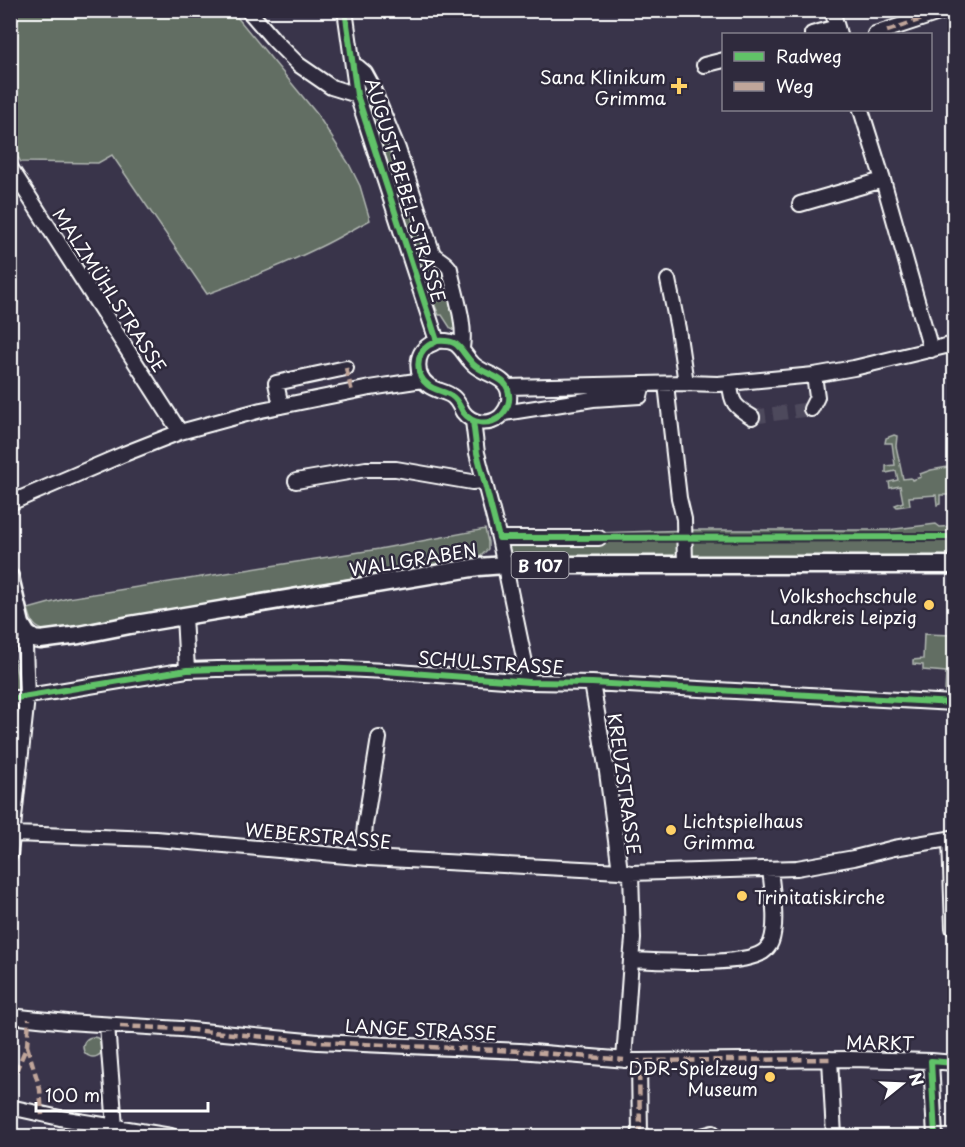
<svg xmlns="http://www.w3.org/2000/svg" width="965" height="1147" font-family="'Playpen Sans',sans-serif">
<rect width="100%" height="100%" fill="#39344a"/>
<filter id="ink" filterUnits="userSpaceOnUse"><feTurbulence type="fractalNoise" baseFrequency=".0167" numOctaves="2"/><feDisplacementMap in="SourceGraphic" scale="12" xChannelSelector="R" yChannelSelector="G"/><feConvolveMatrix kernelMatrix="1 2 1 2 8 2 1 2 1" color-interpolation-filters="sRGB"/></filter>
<g filter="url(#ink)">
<path fill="#626e63" stroke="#b0b6b1" stroke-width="1.5" d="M10,11H232L317,114L349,164L360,186L370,220C353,229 337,239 320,247C283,265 246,280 207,294L112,155L98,163L21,162L11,147Z
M362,82H365L445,268L457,314L456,331L451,329L442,315H439L428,289L374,127Z
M894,435L897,436L896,446L903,479L911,478L912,480L921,477L920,474L931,470L954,466V495H940V504L937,505L936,495L909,497L910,505L897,507L895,505L903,502L900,486L890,488L889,482L898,480L896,471L886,473V466L895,465L892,443H885L886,438Z
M936,524L940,527L954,526V557L518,558C508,553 507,542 504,531L593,533L691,530H887Z
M485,529L488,542V549L481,556L47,631C33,628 32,622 28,609L68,598L379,549Z
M924,634L954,635V693L945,692L946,672L923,670V665L913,664V660L923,659Z
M10,639L20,690L11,692H10Z
M83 1047a10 10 0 1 1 20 0a10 10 0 1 1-20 0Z"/>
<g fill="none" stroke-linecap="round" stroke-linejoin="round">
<path stroke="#4d485c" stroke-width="14" stroke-dasharray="14 7" stroke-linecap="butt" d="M752,417L811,409"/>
<g stroke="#fff" stroke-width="18">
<path id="minor" d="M248,10L274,40L299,65L331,87L357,95
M345,10L357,95L437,341
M832,10L839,34
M812,34L837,27
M875,34L948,10
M353,65L358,67L365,73L371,84L398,149L433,254C439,260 446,262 450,269C455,295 466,322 462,348
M704,65L724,60
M861,110L883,180L931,350
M10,167L180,432
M800,204L883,180
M668,280L678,329L686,383
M437,341C461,339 459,350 473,364C486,377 512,375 509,401C508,407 504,413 500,417C488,426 472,424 463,412C460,407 458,401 453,397C446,391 435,391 428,385C415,375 415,354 429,345C430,345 436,342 437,341Z
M730,383C731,403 735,407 752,417
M666,384L679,498L684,519L685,565
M507,387L686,383L718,384L814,375L854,368L954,344
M281,406L276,383L346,368
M811,409L817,397L814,375
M504,413L593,399L640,396L643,384
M473,421L477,453L499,538L529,682
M296,481L366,469H396L472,482L484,481
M10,503L124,454L180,432L261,410L370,388L422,380
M499,538H599
M184,616L187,670
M592,683L607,772L620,871
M10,699L187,670L217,669L324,668L385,671L529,682L592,683L954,703
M13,834L156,839L369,858L620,871L631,873L797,868L854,858L894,848L954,838
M950,838L953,928L954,929
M10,855L27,697L25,647L27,634
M362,857L365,825L379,738
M631,960C659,961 741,967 763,952C766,950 770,945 771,942C778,924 772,889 770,869
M10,1016L67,1022L181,1029L318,1042L520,1051L639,1061L850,1059L931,1061L954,1063
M107,1025L115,1127
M830,1059L834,1136
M624,1060L631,960L633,939L631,873
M639,1061L640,1136
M931,1061L935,1136
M10,1107L60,1118L171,1136
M702,1136L713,1133"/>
</g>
<g stroke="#fff" stroke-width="21">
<path id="major" d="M10,577L21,624L27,634L34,639L40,640L79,635L130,625L478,567L505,565H954"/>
</g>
<use href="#minor" stroke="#2f2a3d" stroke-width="14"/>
<use href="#major" stroke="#2f2a3d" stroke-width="16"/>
<path stroke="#c0a59a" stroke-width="4.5" stroke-dasharray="9 4.5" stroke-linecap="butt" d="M887,31L948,10
M346,368L352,392
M10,607L17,605
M120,1026L181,1029L318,1042L520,1051L624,1060
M27,1046L40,1089L42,1115
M10,1084L27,1046L29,1019
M640,1136L639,1061L830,1059"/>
<g stroke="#2f2a3d" stroke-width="10">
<path id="cycleway" d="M345,10L357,95L437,341
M437,341C461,339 459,350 473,364C486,377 512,375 509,401C508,407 504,413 500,417C488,426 472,424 463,412C460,407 458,401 453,397C446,391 435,391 428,385C415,375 415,354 429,345C430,345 436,342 437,341Z
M473,421L477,453L499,538L954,537
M10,699L187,670L217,669L324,668L385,671L529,682L592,683L954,703
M935,1136L931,1061L954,1063"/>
</g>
<use href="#cycleway" stroke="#61c268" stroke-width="6"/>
</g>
</g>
<g fill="#ffd166" stroke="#2f2a3d" stroke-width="2">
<path d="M676 77h6v6h6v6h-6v6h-6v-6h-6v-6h6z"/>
<circle cx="929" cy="605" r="6"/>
<circle cx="671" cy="830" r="6"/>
<circle cx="742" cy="896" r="6"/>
<circle cx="770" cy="1077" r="6"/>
</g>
<g text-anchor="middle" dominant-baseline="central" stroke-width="5" stroke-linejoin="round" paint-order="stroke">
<rect fill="#2f2a3d" stroke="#c1bfc5" stroke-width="1.5" x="511.5" y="552" width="57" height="26" rx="4.5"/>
<g font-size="16" font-weight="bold" fill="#fff">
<text x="540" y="565">B 107</text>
</g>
<g font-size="18" fill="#fff" stroke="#2f2a3d" text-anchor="end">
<text x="666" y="76">Sana Klinikum<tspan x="666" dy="21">Grimma</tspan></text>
<text x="917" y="595">Volkshochschule<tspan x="917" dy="21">Landkreis Leipzig</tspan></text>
<text x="683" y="820" text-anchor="start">Lichtspielhaus<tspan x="683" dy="21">Grimma</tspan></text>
<text x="754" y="896" text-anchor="start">Trinitatiskirche</text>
<text x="758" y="1067">DDR-Spielzeug<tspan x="758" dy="21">Museum</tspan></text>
</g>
<g font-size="18" fill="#fff" stroke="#2f2a3d">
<text transform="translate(406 190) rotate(73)">AUGUST-BEBEL-STRASSE</text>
<text transform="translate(110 290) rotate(57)">MALZMÜHLSTRASSE</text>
<text transform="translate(413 559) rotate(-9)">WALLGRABEN</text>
<text transform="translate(491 662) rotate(4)">SCHULSTRASSE</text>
<text transform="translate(625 784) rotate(82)">KREUZSTRASSE</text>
<text transform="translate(318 835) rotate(5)">WEBERSTRASSE</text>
<text transform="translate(421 1029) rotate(3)">LANGE STRASSE</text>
<text transform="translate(880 1042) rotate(1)">MARKT</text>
</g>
</g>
<rect width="965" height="1147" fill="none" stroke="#2f2a3d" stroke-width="36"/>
<rect x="18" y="18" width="929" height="1111" fill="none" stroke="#fff" stroke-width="2" filter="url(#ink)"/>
<rect x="722" y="33" width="210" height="78" fill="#2f2a3d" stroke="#827f8b" stroke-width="1.5"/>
<rect x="734" y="52" width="30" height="9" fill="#61c268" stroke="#827f8b" stroke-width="1.5"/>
<text x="776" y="63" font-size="18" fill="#ffffff">Radweg</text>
<rect x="734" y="82" width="30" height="9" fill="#c0a59a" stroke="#827f8b" stroke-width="1.5"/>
<text x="776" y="93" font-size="18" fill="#ffffff">Weg</text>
<g transform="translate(902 1084) rotate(72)" stroke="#2f2a3d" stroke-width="4.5" paint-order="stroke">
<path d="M0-4.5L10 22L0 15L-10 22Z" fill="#ffffff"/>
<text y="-9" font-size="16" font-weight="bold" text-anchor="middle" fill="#ffffff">N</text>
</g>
<path d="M36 1102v9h172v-9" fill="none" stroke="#ffffff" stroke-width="3"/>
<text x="45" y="1102" font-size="18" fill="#ffffff" stroke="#2f2a3d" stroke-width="4.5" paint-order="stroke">100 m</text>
</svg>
